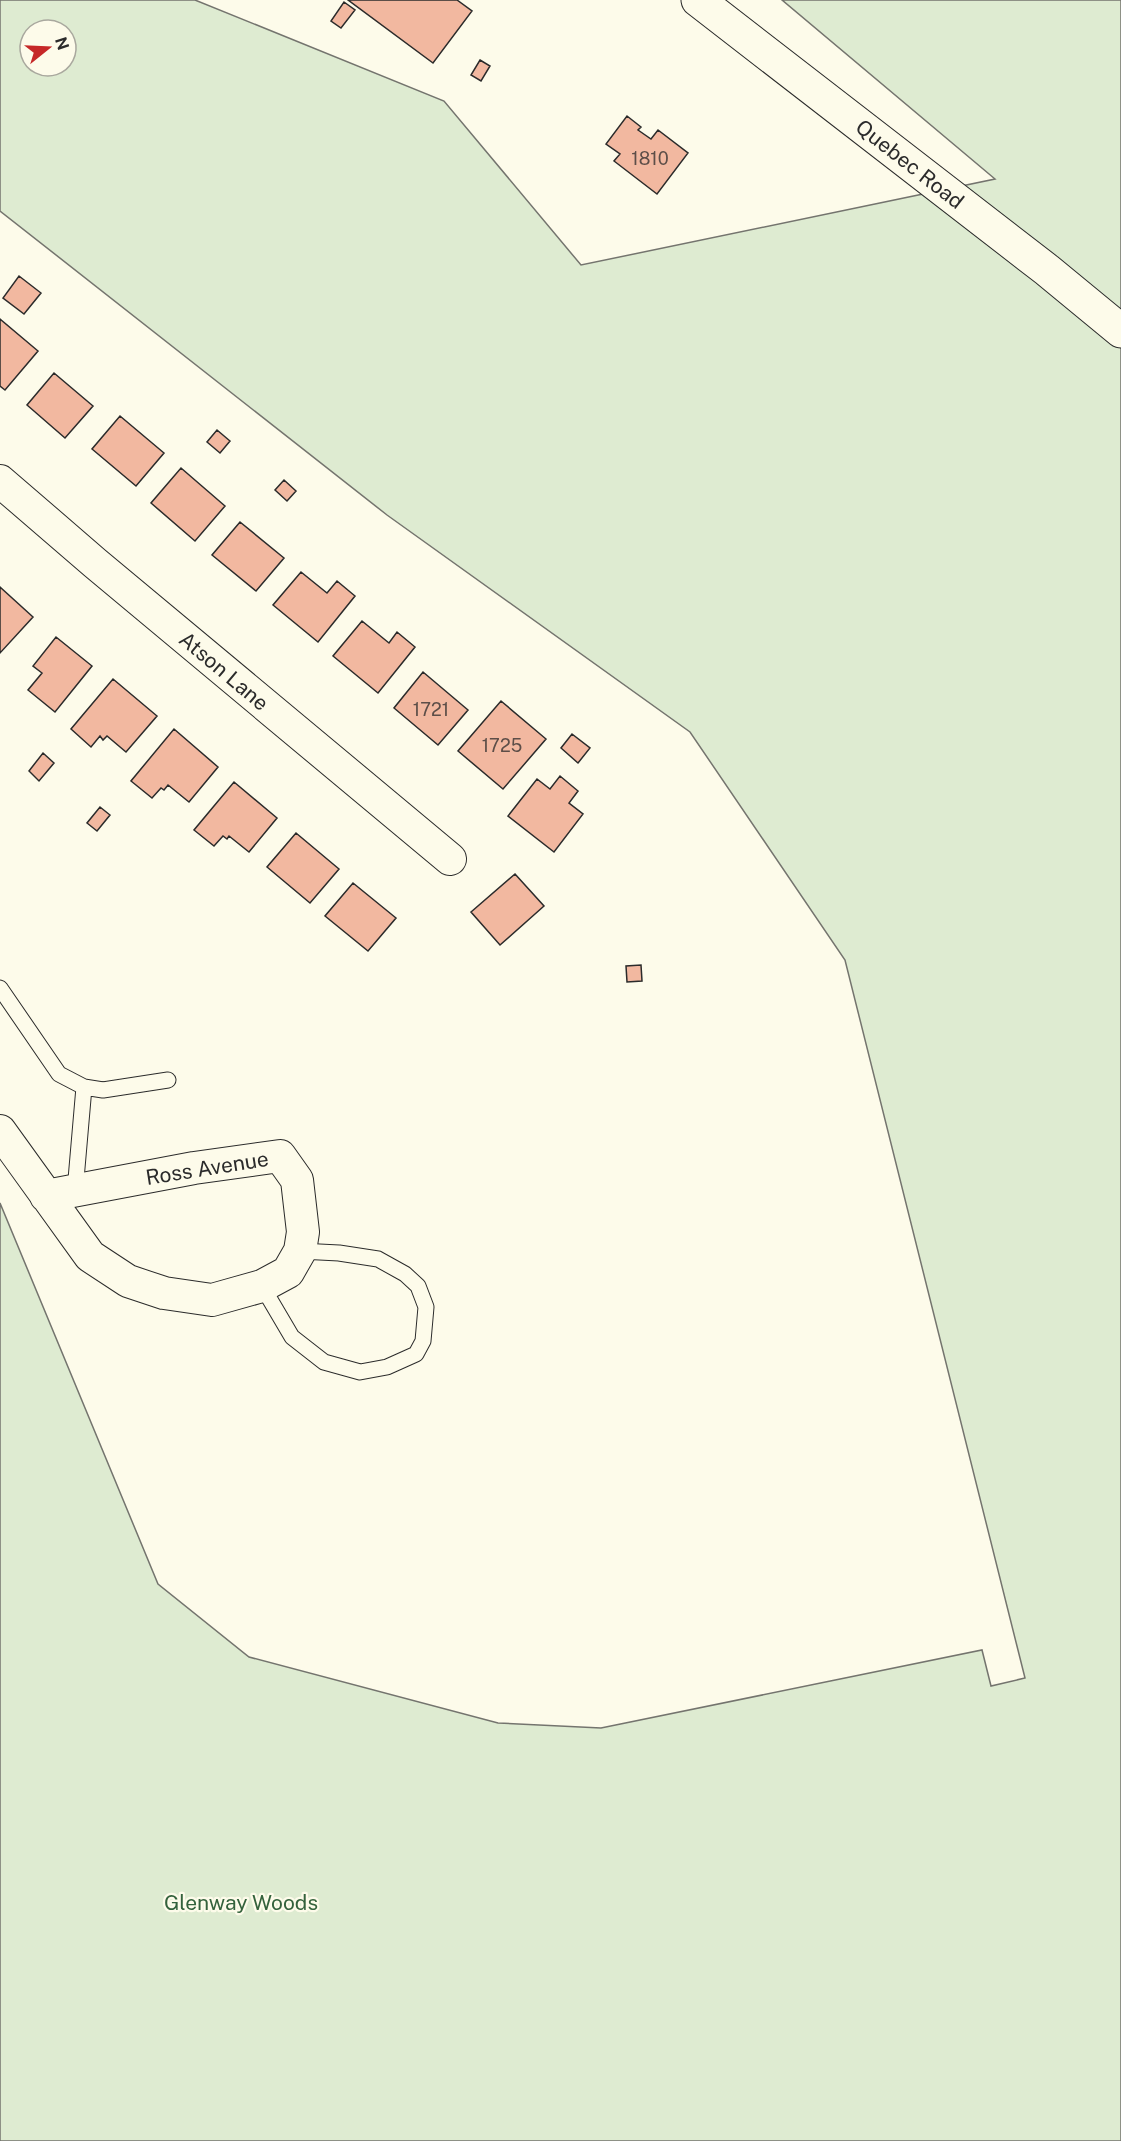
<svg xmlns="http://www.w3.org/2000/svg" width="1121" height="2141" font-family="'Public Sans',sans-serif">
<rect width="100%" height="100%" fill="#fdfbea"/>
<path fill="#deebd1" stroke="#74746e" stroke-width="1.5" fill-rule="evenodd" d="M0,0H195L444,101L581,265L995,179L782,0H1121V2141H0V1203L158,1584L249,1657L498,1723L601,1728L982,1650L991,1686L1025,1678L845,960L690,732L387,515L0,211ZM30,30H66V66H30Z"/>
<path fill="#f2b8a0" stroke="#2b2b2b" stroke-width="1.5" d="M348,0H457L472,11L433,63Z
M344,2L355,10L341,28L331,21Z
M480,60L490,66L481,81L471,75Z
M627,116L641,127L638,130L651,139L658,130L688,153L657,194L614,161L620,154L606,144Z
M19,276L41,293L24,314L3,298Z
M0,319L38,351L5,390L0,386Z
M54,373L93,406L65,438L27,405Z
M120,416L164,453L136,486L92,449Z
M217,430L230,441L220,453L207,442Z
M181,468L225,506L195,541L151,503Z
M284,480L296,491L287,501L275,490Z
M240,522L284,558L256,591L212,555Z
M301,572L327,593L337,581L355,596L318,642L273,605Z
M0,587L33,617L0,653Z
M362,621L389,643L397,632L415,647L378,693L333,656Z
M56,637L92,666L55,712L28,690L42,673L33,666Z
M423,672L468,710L438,745L394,708Z
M113,679L157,716L126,752L107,736L103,740L100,736L91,747L71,729Z
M501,701L546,739L503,789L458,751Z
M174,729L218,767L189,802L168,785L164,790L161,788L152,798L131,781Z
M572,734L590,748L578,763L561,748Z
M43,753L54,763L39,781L29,771Z
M560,776L578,791L569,803L583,814L554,852L508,816L537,779L550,789Z
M234,782L277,818L249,852L229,836L227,839L223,836L214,846L194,830Z
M100,807L110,815L97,831L87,823Z
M296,833L339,869L310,903L267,867Z
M515,874L544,906L500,945L471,912Z
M353,883L396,918L368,951L325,916Z
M641,965L642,981L627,982L626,966Z"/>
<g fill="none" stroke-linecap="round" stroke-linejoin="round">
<g stroke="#2b2b2b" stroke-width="17">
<path id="service" d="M0,988L59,1074L84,1087L103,1090L168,1080
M75,1191L84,1087
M262,1286L292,1337L324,1362L360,1372L387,1367L416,1354L423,1341L426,1307L418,1286L405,1274L378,1259L339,1253L300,1251"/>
</g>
<g stroke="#2b2b2b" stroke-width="34">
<path id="minor" d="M0,481L95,563L450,859
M0,1131L90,1256L128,1281L164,1293L212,1300L262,1286L288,1272L300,1251L303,1232L297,1180L280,1156L194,1168L46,1196"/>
</g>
<g stroke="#2b2b2b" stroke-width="35">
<path id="tertiary" d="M698,0L1047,270L1121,331"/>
</g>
<use href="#service" stroke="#fdfbea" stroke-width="15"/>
<use href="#minor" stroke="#fdfbea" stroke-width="32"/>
<use href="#tertiary" stroke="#fdfbea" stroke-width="33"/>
</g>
<g text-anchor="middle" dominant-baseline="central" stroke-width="4.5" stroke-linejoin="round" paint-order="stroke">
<g font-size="18" fill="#5d4e48">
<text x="650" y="158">1810</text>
<text x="431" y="709">1721</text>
<text x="502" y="745">1725</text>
</g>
<g font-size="21" fill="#2b2b2b" stroke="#fdfbea">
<text transform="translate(910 164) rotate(38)">Quebec Road</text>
<text transform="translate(224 671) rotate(40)">Atson Lane</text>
<text transform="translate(207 1168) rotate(-9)">Ross Avenue</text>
</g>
<g font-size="21" fill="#34623c" stroke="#fdfbea">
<text x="241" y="1902">Glenway Woods</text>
</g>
</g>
<g transform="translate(48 48) rotate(72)"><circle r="28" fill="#fdfbea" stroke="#a9a89e" stroke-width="1.5"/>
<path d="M0-4.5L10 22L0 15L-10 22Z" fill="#c62828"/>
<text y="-9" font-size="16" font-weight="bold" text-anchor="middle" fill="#2b2b2b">N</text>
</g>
</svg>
